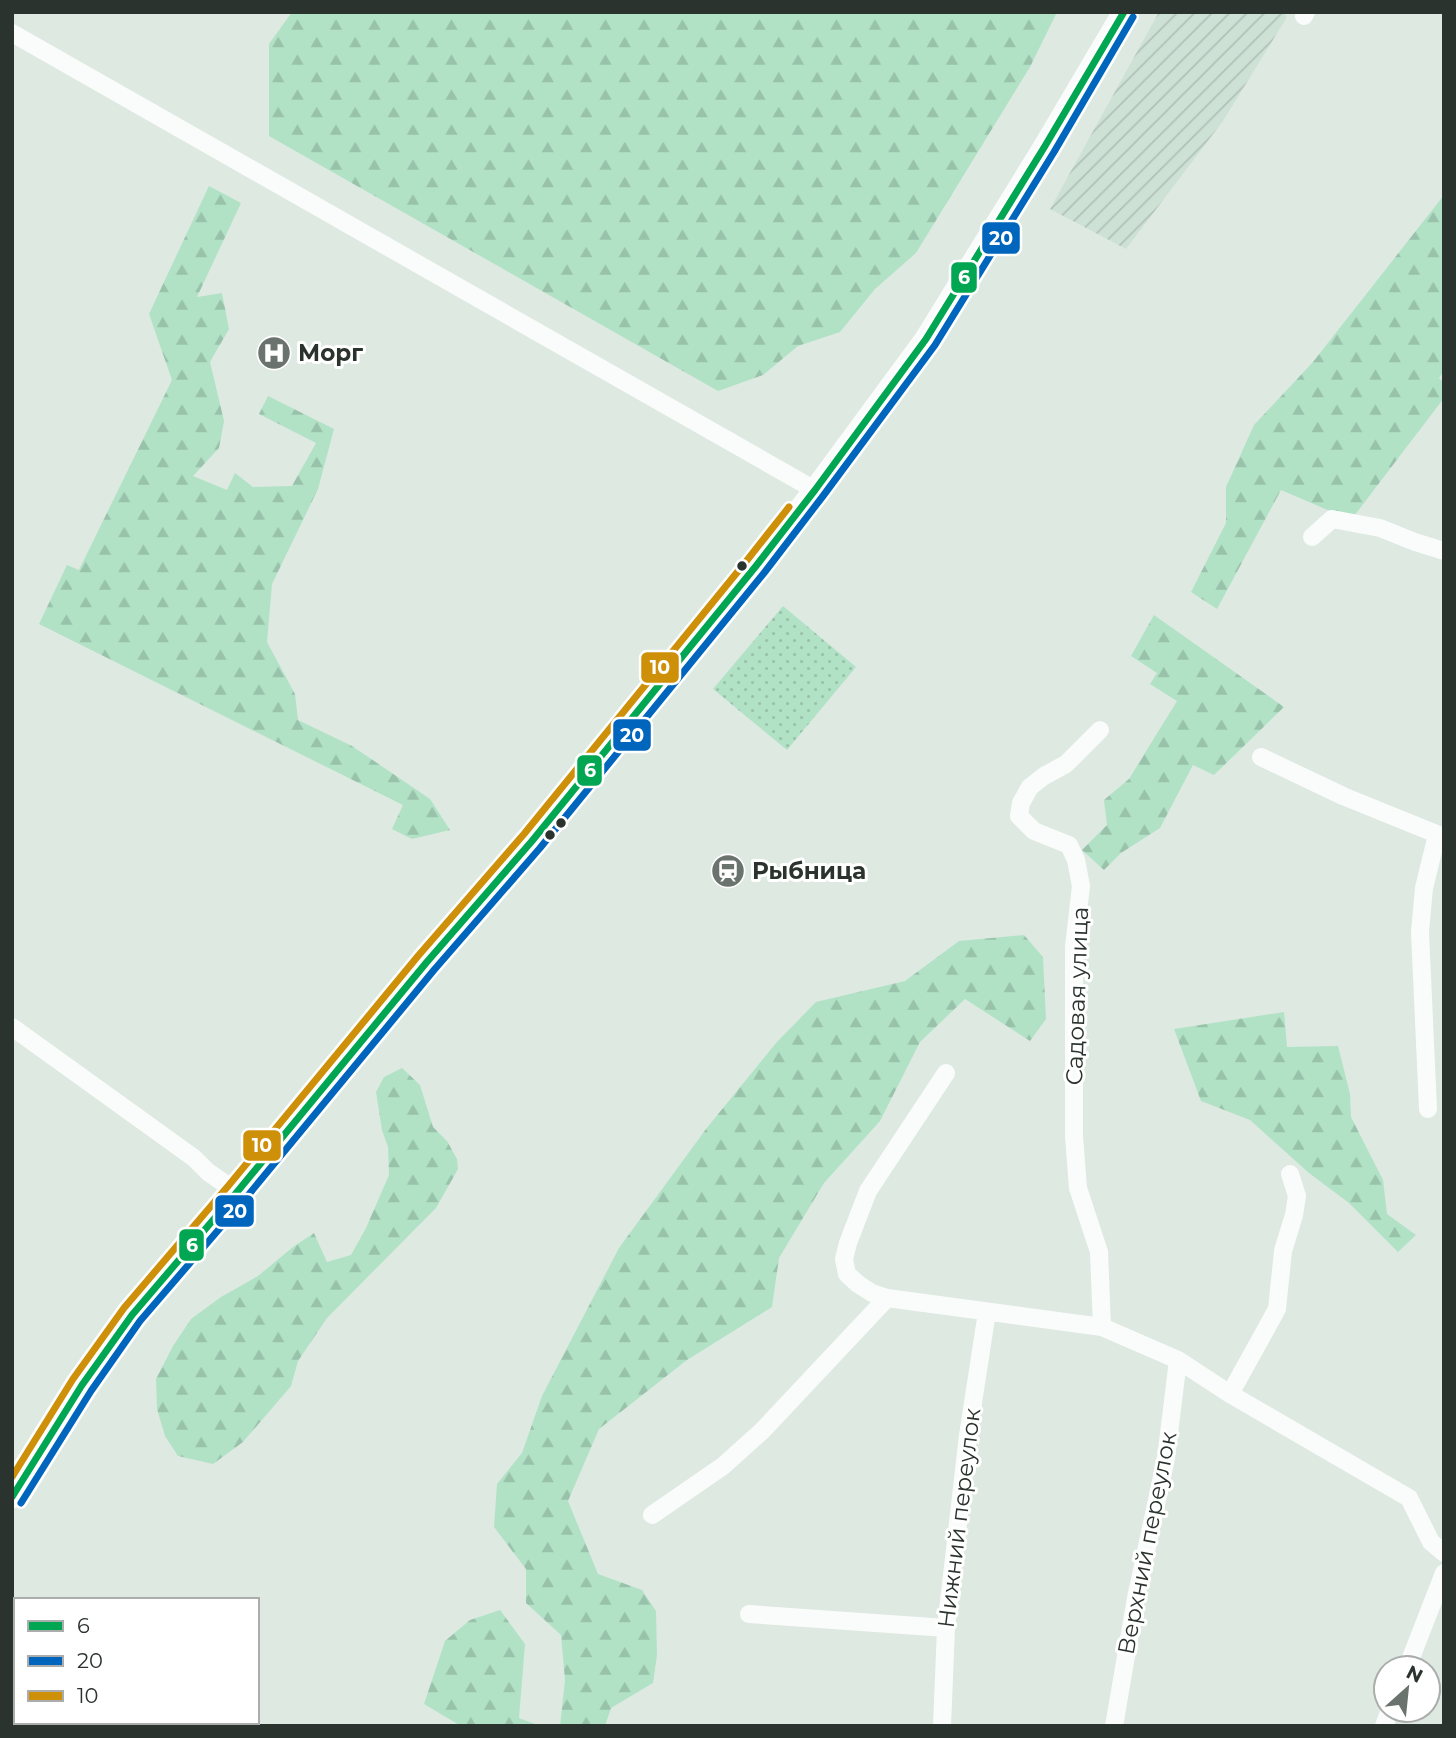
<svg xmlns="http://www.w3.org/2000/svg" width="1456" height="1738" font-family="Montserrat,sans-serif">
<defs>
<pattern id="industrial-furrows" width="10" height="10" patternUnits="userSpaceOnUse" patternTransform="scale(1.75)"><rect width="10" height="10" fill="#cee1d5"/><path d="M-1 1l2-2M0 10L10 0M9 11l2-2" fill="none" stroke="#b1c2b7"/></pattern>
<pattern id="forest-firs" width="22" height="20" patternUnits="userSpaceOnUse" patternTransform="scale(1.75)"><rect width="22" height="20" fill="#b1e2c6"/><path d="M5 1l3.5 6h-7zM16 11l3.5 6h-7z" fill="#98c2aa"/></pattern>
<pattern id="park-dots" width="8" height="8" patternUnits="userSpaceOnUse" patternTransform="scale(1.75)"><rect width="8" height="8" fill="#b1e2c6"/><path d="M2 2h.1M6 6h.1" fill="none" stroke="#98c2aa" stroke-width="1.8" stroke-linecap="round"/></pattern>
</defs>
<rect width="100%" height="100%" fill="#dee9e2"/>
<path fill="url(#industrial-furrows)" d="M1159,12H1283L1287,17L1223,121L1126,249L1050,209Z"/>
<path fill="url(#forest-firs)" d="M292,12H1057L1030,67L916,253L875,289L840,332L798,346L763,375L718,391L269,136V44Z
M209,186L241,203L197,297L222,293L229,329L210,362L224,421L219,448L193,476L227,490L235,473L253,487L292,486L316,443L259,414L268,396L334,429L318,489L272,584L267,642L295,694L298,720L352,746L430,799L450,830L412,839L392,829L403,805L39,624L67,565L79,570L172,380L149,314Z
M1444,195V371L1439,378L1444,383V398L1351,520L1281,490L1217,609L1191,592L1226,523V487L1254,425L1313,362Z
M1154,615L1284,707L1214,775L1193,765L1160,828L1121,853L1104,870L1082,850L1107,825L1104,800L1129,779L1177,701L1150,684L1157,673L1131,656Z
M1024,935L1043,957L1046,1019L1030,1041L965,999L920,1042L880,1121L824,1183L779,1258L772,1307L687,1360L599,1429L568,1501L598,1574L642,1590L656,1611L657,1655L653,1683L611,1708L605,1726H560L565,1680L561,1635L526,1603V1569L494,1527L497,1484L522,1453L542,1396L619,1248L706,1129L776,1043L816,1002L905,981L959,941Z
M1284,1012L1287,1047L1338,1046L1350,1094L1351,1117L1383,1180L1387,1214L1416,1235L1398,1252L1349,1203L1309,1173L1250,1120L1201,1101L1174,1029Z
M402,1068L420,1085L433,1127L447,1141L457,1159L458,1169L436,1208L327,1318L298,1361L291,1386L243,1442L213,1464L178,1456L165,1436L157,1409L156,1379L173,1346L191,1319L221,1297L258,1276L293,1247L314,1233L327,1262L351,1255L366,1228L389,1175L388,1147L382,1130L376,1092L384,1077Z
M500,1610L525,1644L519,1718L540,1726H461L424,1704L445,1641L470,1620Z"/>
<path fill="url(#park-dots)" d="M783,606L856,667L787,750L713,689Z"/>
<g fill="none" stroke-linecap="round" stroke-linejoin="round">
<path stroke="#fafcfb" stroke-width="18" d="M1304,16L1306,12
M12,33L815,490
M1312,537L1332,519L1380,528L1415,542L1444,551
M1100,730L1066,764L1044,776L1030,787L1021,803L1019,816L1034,831L1069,845L1076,860L1081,886L1074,947V1136L1078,1188L1099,1252L1102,1327
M1261,757L1343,796L1444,837
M12,1027L194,1158L208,1172L237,1192
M946,1073L868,1191L848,1243L844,1259L847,1274L858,1284L872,1293L887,1298L1102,1327L1178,1360L1230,1394L1409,1498L1431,1542L1444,1553
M1428,1109L1420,932L1424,888L1437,835
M1230,1394L1277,1309L1283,1251L1294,1215L1297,1196L1290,1174
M652,1515L723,1466L762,1431L887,1298
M749,1614L946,1628
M1407,1668L1444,1573
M942,1726L946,1628L968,1435L987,1312
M1114,1726L1136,1598L1166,1458L1178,1360
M1384,1726L1390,1710"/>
<path stroke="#fafcfb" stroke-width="23" d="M12,1497L82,1385L132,1315L237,1192L426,963L532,841L756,566L815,490L926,339L1045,146L1124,12"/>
<g stroke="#fff" stroke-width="12">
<path id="bus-1" d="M12,1497L82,1385L132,1315L237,1192L426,963L532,841L756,566L815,490L926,339L1045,146L1124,12"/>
</g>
<g stroke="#fff" stroke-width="12">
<path id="bus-2" d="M21,1503L91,1391L140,1321L245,1199L434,970L540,848L764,573L823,496L935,345L1054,152L1133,17"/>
</g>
<g stroke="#fff" stroke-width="12">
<path id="bus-3" d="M12,1477L73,1379L124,1308L229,1185L418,956L524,834L748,559L789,507"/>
</g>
<use href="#bus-1" stroke="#00a651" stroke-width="7"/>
<use href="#bus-2" stroke="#0065bd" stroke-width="7"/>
<use href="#bus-3" stroke="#ce8f09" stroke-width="7"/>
</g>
<defs>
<g id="hospital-disc" transform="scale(1.75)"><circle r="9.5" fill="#6a736d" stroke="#fff"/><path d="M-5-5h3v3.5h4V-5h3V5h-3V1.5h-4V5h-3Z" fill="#fff"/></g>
<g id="station-disc" transform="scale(1.75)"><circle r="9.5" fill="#6a736d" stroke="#fff"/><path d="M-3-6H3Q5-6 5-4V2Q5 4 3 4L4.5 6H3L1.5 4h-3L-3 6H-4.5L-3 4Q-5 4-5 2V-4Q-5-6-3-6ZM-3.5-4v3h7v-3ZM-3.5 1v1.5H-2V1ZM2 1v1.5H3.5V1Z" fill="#fff"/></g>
</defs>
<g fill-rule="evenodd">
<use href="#hospital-disc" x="274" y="353"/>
<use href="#station-disc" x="728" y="871"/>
</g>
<g fill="#2b332e" stroke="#fff" stroke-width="2.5">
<circle cx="742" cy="566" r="6"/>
<circle cx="561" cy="823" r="6"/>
<circle cx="550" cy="835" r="6"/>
</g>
<g text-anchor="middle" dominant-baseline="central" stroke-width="6" stroke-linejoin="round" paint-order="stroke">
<g font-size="23" font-weight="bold" fill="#2b332e" stroke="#fff" text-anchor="start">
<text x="298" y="353">Морг</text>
<text x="752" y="871">Рыбница</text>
</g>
<g font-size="23" fill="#2b332e" stroke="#fff">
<text transform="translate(1077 996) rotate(-88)">Садовая улица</text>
<text transform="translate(959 1518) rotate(-83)">Нижний переулок</text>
<text transform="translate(1147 1543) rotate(-79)">Верхний переулок</text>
</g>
</g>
<g stroke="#fff" stroke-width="2.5">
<rect x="981" y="221" width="40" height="34" rx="7" fill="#0065bd"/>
<rect x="950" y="261" width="28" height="33" rx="7" fill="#00a651"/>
<rect x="640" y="651" width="40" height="33" rx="7" fill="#ce8f09"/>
<rect x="612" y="718" width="40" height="34" rx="7" fill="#0065bd"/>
<rect x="576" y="754" width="27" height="33" rx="7" fill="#00a651"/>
<rect x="242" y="1129" width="40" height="33" rx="7" fill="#ce8f09"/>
<rect x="214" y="1194" width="41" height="34" rx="7" fill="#0065bd"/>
<rect x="178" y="1228" width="27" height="34" rx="7" fill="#00a651"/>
</g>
<g font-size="19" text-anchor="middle" font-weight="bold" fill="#fff">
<text x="1001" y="245">20</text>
<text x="964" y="284">6</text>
<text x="660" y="674">10</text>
<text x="632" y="742">20</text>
<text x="590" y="777">6</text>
<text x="262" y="1152">10</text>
<text x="235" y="1218">20</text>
<text x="192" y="1252">6</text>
</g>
<rect width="1456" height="1738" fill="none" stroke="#2b332e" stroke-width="28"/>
<rect x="14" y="1598" width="245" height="126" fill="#ffffff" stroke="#aaadab" stroke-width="2"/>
<rect x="28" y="1621" width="35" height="10" fill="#00a651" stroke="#aaadab" stroke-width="2"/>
<text x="77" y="1633" font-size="21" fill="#2b332e">6</text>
<rect x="28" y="1656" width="35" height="10" fill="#0065bd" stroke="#aaadab" stroke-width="2"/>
<text x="77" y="1668" font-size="21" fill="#2b332e">20</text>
<rect x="28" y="1691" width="35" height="10" fill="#ce8f09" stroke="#aaadab" stroke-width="2"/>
<text x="77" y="1703" font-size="21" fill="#2b332e">10</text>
<g transform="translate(1407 1689) rotate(27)"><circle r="33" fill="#ffffff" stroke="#aaadab" stroke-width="2"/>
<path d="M0-5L12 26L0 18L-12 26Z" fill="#6a736d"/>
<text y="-10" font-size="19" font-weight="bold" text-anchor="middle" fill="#2b332e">N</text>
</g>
</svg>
